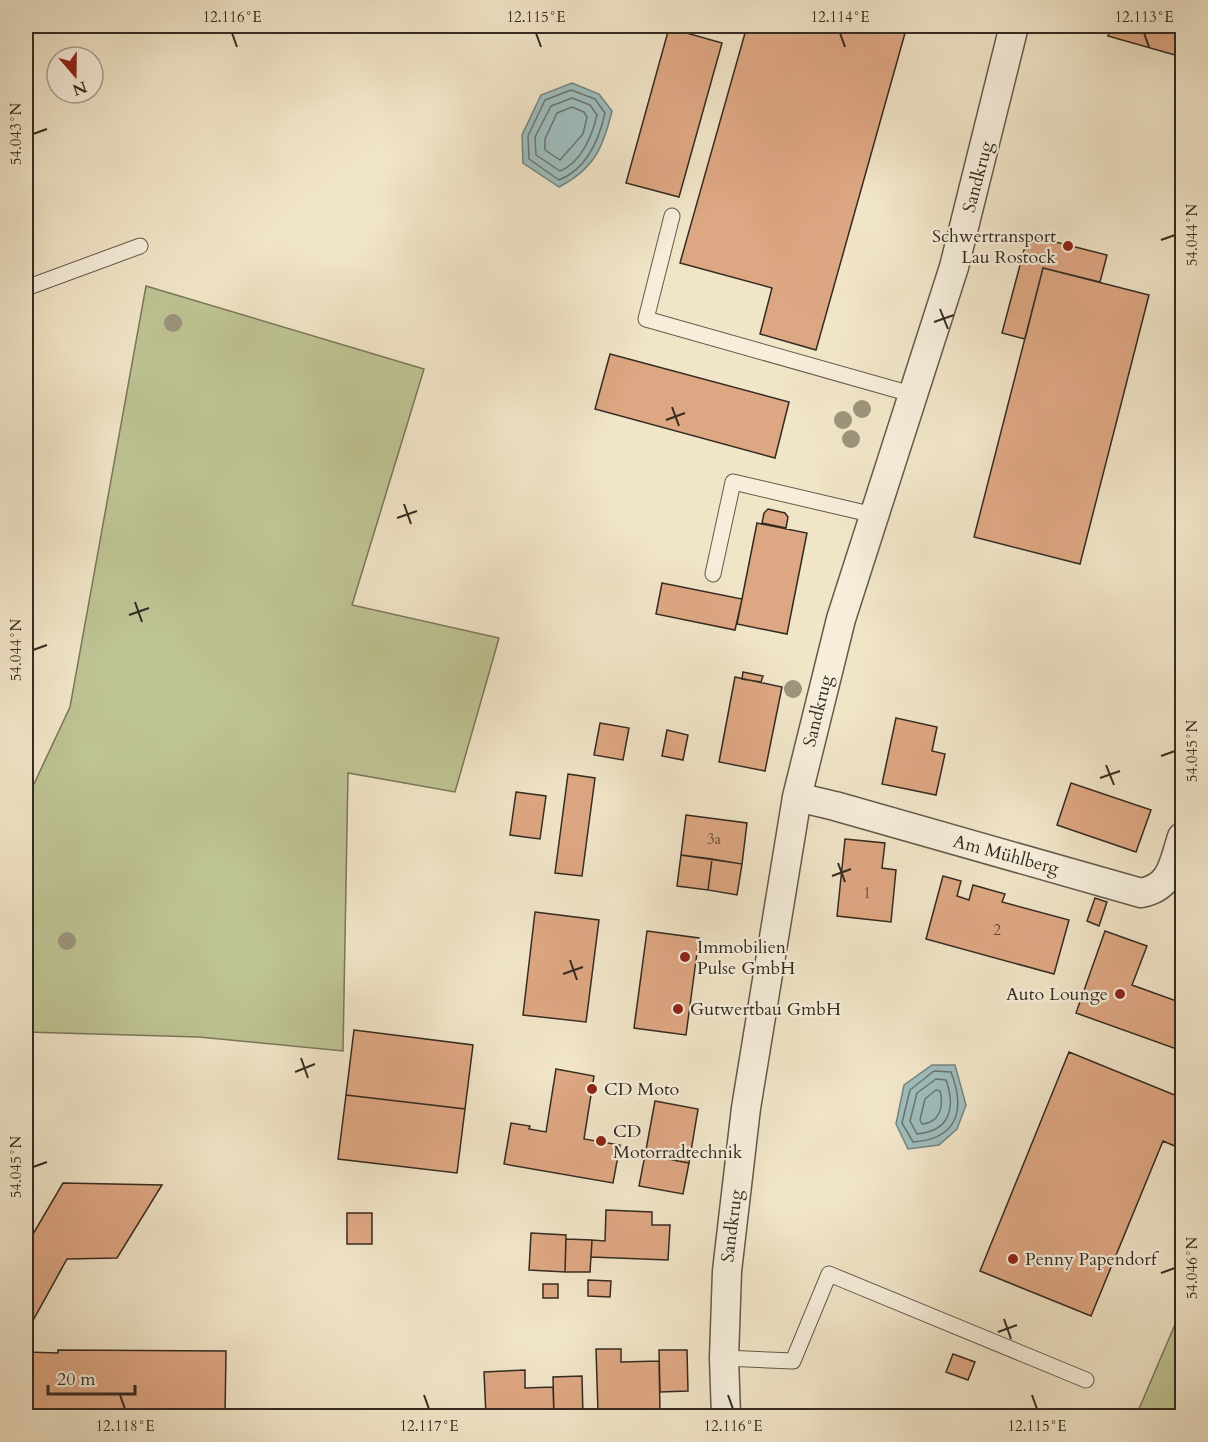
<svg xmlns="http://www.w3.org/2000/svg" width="1208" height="1442" font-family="Cardo,serif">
<rect width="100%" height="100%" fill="#f1e5c8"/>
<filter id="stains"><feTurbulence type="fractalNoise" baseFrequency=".00333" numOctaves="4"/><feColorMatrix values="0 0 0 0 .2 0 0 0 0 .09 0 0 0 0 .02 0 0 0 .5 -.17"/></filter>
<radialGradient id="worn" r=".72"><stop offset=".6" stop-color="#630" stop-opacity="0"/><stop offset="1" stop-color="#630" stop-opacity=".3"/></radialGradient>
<path fill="#bec393" stroke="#79775a" stroke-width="1.5" d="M146,286L424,369L352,605L499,638L455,792L348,773L343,1051L199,1037L26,1032V801L70,707Z
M1182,1308V1416H1136Z"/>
<path fill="#9ebdbe" stroke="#74837f" stroke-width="1.5" d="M572,83L599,94L612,111C603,148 594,169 559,187L523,163L522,135L541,95Z
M932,1065H955L966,1105L957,1129L939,1145L908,1149L896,1124L904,1085Z"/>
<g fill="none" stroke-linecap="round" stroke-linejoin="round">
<path stroke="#697470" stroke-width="1.5" d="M571,90L595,99L605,113C599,140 587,169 559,180L529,159L528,136L545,100Z
M572,98L590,105L597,115C592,136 581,163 560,171L536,155L535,137L551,106Z
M572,107L584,112L587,117L583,134L560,160L545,150V139L557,113Z
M934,1071L951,1072C966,1111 957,1139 913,1142L902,1123L910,1090Z
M936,1079L946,1080C956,1108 950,1131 917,1134L910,1121L917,1093Z
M936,1090L940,1091C944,1106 940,1123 922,1124L920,1120L925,1099Z"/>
</g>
<path fill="#dea783" stroke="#342b21" stroke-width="1.5" d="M747,26H907L816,350L760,334L772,288L680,263Z
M1111,26H1182V57L1108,36Z
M669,28L722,43L679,197L626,183Z
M1028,235L1107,255L1100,282L1043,268L1025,339L1002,333Z
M1043,268L1149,295L1080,564L974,537Z
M610,354L789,402L775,458L595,409Z
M1182,419V445L1175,443Z
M768,509L785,513L788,517L786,528L762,523L764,513Z
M757,523L807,533L787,634L737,624Z
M662,583L742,599L735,630L656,614Z
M743,672L763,676L761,682L742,679Z
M735,677L782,687L765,771L719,762Z
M896,718L937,727L932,751L945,754L936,795L882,784Z
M600,723L629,728L623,760L594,755Z
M667,730L688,735L683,760L662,756Z
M568,774L595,778L582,876L555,873Z
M1071,783L1151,810L1136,852L1057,825Z
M516,792L546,796L540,839L510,835Z
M686,815L747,823L742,864L681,855Z
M845,839L885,843L882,868L896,870L891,922L837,916Z
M681,855L712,859L708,890L677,886Z
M712,859L742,864L737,895L708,890Z
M943,876L961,881L957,896L969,900L973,885L1005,894L1002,902L1069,920L1054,974L926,939Z
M1095,898L1107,902L1099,926L1087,921Z
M535,912L599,920L586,1022L523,1015Z
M647,931L699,938L686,1035L634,1028Z
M1105,931L1147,946L1132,985L1182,1003V1051L1076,1013Z
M354,1030L473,1045L465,1109L346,1095Z
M1069,1052L1182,1098V1149L1163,1141L1091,1316L980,1271Z
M556,1069L594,1076L584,1139L620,1145L613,1183L504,1164L511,1123L530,1126L529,1129L546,1132Z
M346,1095L465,1109L457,1173L338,1159Z
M655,1101L698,1109L689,1163L645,1155Z
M645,1155L689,1163L683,1194L639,1186Z
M63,1183L162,1185L117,1258L67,1259L26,1333V1246Z
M606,1210L652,1212V1225H670L668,1260L591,1257L592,1240L605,1241Z
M347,1213H372V1244H347Z
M531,1233L566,1235L565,1272L529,1270Z
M566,1239L592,1240L590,1272H565Z
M588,1280L611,1281L610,1297L588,1296Z
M543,1284H558V1298H543Z
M596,1349H621V1362L659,1361L660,1411L598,1412Z
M58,1350L226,1351L225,1416H57V1413L26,1414V1352L58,1353Z
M659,1350H687L688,1391L660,1392Z
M953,1354L975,1362L968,1380L946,1372Z
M525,1370V1388L553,1387L554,1416H486L484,1372Z
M582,1376L583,1416H554L553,1377Z"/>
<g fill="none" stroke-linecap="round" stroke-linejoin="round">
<g stroke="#635a4b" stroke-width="17">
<path id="service" d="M672,216L646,319L911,394
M26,288L140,246
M713,574L733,482L874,515
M724,1358L793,1361L829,1274L1086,1380"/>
</g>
<g stroke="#635a4b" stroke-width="31">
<path id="minor" d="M797,797L835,806L1141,893C1172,887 1173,864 1182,837
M726,1416L724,1358L727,1271L746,1108L797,797L841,619L954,267L1014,26"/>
</g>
<use href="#service" stroke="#f6eedb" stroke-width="15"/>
<use href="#minor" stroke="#f6eedb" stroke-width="28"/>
</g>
<g fill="#9c947c">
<circle cx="173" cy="323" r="9"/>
<circle cx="862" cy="409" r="9"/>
<circle cx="843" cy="420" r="9"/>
<circle cx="851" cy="439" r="9"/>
<circle cx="793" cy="689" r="9"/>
<circle cx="67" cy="941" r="9"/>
</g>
<path fill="none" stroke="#342b21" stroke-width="2" d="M232,33L237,47M536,33L541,47M840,33L845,47M1144,33L1149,47M33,134L47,129M1161,240L1175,235M940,309L948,329M934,322L954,315M672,407L679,426M666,420L685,413M404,504L411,524M397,518L417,511M135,602L142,622M129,615L149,608M33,650L47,645M1161,756L1175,751M1106,765L1114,785M1100,778L1120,771M838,863L845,882M832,876L851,869M570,960L577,980M563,974L583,967M301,1058L308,1078M295,1072L315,1064M33,1167L47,1162M1161,1273L1175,1268M1004,1319L1011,1339M998,1332L1017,1325M120,1395L125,1409M424,1395L429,1409M728,1395L733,1409M1032,1395L1037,1409"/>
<g fill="#8f2418" stroke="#f6eedb" stroke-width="2">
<circle cx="1068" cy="246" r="6"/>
<circle cx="685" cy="957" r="6"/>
<circle cx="1120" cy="994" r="6"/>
<circle cx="678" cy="1009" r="6"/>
<circle cx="592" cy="1089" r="6"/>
<circle cx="601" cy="1141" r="6"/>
<circle cx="1013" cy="1259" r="6"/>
</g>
<g text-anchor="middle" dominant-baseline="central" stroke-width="4.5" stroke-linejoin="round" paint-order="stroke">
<g font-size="15" fill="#5e4a3a">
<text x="714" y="839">3a</text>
<text x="867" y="893">1</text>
<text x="997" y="930">2</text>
</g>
<g font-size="18" fill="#342b21" stroke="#f6eedb">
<text transform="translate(978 177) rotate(-75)">Sandkrug</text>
<text transform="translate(818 711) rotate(-76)">Sandkrug</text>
<text transform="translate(1006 855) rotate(15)">Am Mühlberg</text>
<text transform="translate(732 1226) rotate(-83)">Sandkrug</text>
</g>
<g font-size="18" fill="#342b21" stroke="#f6eedb" text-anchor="start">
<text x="1056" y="236" text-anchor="end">Schwertransport<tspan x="1056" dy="21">Lau Rostock</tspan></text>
<text x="697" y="947">Immobilien<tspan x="697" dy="21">Pulse GmbH</tspan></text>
<text x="1108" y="994" text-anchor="end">Auto Lounge</text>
<text x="690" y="1009">Gutwertbau GmbH</text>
<text x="604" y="1089">CD Moto</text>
<text x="613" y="1131">CD<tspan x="613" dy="21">Motorradtechnik</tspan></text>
<text x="1025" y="1259">Penny Papendorf</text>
</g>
</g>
<rect width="1208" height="1442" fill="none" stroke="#f1e5c8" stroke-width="66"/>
<g transform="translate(75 75) rotate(160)"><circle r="28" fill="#f6eedb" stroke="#a8a091" stroke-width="1.5"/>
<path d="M0-4.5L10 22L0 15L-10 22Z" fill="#8f2418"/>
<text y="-9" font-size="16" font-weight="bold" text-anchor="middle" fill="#342b21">N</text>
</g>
<path d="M48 1385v9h87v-9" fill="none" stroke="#342b21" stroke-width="3"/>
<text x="57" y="1385" font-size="18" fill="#342b21" stroke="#f6eedb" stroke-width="4.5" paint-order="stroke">20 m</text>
<rect x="33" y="33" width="1142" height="1376" fill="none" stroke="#342b21" stroke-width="2"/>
<g font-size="15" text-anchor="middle" fill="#342b21">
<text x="232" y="22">12.116°E</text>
<text x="536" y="22">12.115°E</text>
<text x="840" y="22">12.114°E</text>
<text x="1144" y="22">12.113°E</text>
<text transform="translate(16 134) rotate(-90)" y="5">54.043°N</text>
<text transform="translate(1192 235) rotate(-90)" y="5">54.044°N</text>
<text transform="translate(16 650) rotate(-90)" y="5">54.044°N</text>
<text transform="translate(1192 751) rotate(-90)" y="5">54.045°N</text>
<text transform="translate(16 1167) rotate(-90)" y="5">54.045°N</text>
<text transform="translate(1192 1268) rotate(-90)" y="5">54.046°N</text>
<text x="125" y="1431">12.118°E</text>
<text x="429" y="1431">12.117°E</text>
<text x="733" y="1431">12.116°E</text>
<text x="1037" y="1431">12.115°E</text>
</g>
<rect width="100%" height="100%" filter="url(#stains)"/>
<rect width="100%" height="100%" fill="url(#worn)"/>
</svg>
